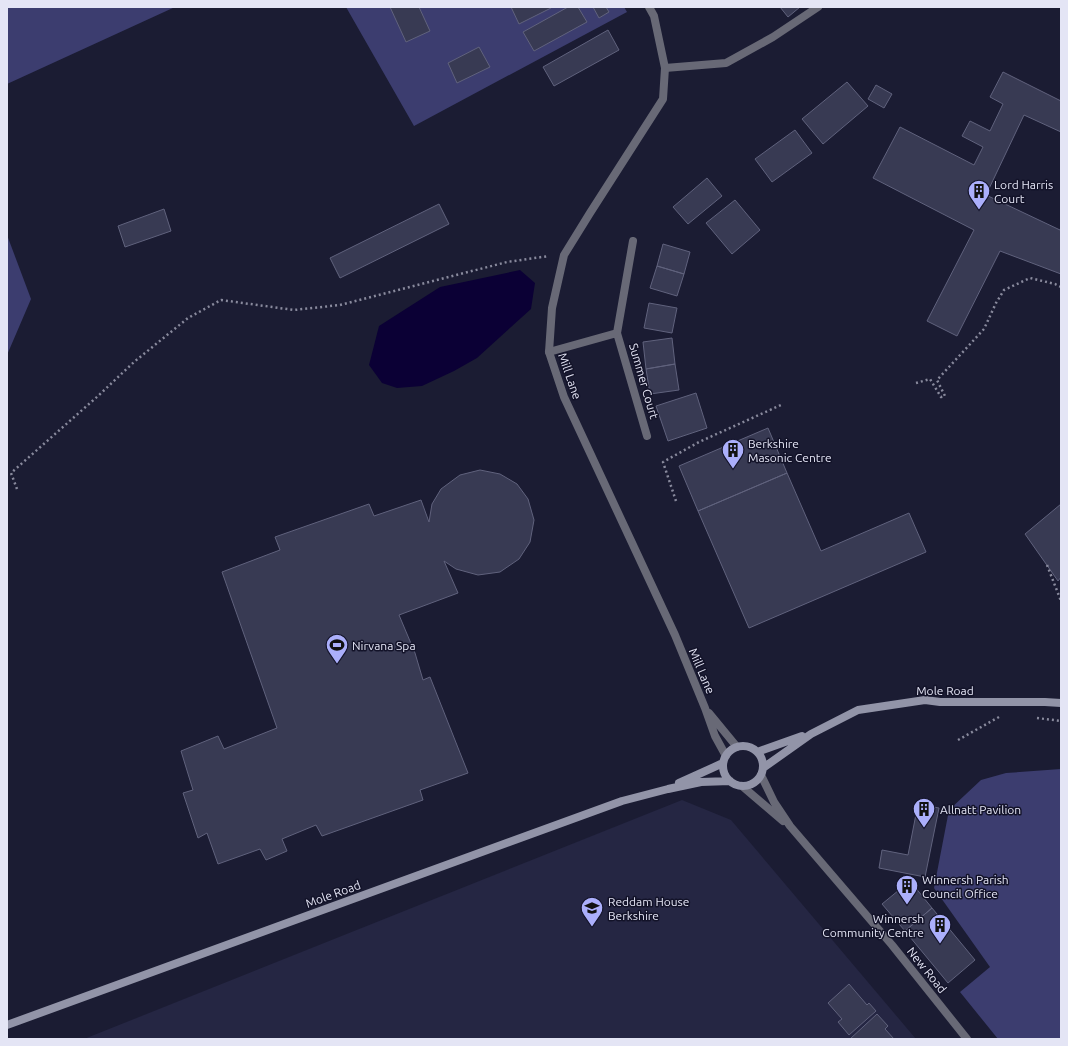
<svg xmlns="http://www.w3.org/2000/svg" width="1068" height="1046" font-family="Ubuntu,sans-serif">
<rect width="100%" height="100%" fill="#1b1c33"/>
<path fill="#252643" d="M682,800L731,820L916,1039H84Z"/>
<path fill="#3c3d6f" d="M7,7H175L7,84Z
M346,7H624L627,12L414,126Z
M7,235L31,299L7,355Z
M1061,769V1039H998L960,992L990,967L934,888L949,810L981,780L1006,773Z"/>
<path fill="#0b0035" d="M520,270L535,283L531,309L477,358L454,371L422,386L397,388L382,383L369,365L379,326L440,287Z"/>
<path fill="#383a53" stroke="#60627d" d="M390,7H419L430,31L406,42Z
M511,7H551V8L519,24Z
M568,7H578L587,22L534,51L523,32Z
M593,7H606L609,12L599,18Z
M780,7H800L788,17Z
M608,30L619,50L554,86L543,67Z
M479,47L490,67L457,83L448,63Z
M1003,72L1061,101V132L1024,115L986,195L1060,230L1061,228V274L1000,251L957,336L927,321L974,230L873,178L900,127L974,165L983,147L962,136L970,121L990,131L1003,104L990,97Z
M847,82L868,106L823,144L802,119Z
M876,85L892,94L884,108L868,99Z
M795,130L812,153L772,182L755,159Z
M707,178L722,196L688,224L673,207Z
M735,200L760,230L732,254L706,223Z
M439,204L449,224L340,278L330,258Z
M164,209L171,231L125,247L118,226Z
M663,244L690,252L684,274L657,266Z
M657,266L684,274L677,296L650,288Z
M649,303L677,308L672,333L644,328Z
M672,338L675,364L646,369L643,342Z
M675,364L679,390L650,394L646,369Z
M696,393L707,428L668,441L656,406Z
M768,428L787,473L698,511L679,466Z
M480,470L500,474L517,484L528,499L534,520L530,542L519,559L500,572L478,575L456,569L444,561L458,593L399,615L415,653L423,680L430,677L468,773L420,790L423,800L322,836L316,825L282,839L287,851L266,860L260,849L218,864L207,833L198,838L183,793L193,790L181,751L218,736L224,749L277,728L222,572L280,550L275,537L369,504L374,516L421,500L429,522L432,504L441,489L460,475Z
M787,473L821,551L909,513L926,552L749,628L698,511Z
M1061,504V577L1058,581L1025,534Z
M918,804L939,808L925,877L879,868L882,850L908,855Z
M910,881L932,908L905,931L882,904Z
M932,908L975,960L948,983L905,931Z
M849,984L867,1005L869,1003L876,1011L849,1035L838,1022L842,1019L828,1003Z
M877,1014L888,1026L885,1029L894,1039H850Z"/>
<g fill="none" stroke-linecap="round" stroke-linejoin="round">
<path stroke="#898a9d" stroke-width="2.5" stroke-dasharray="2 3" stroke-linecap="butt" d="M916,383L930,379L941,397L945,396L937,380L984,329L996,303L1004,290L1030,278L1055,284L1061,287V284
M17,489L11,473L98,396L134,362L188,318L221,300L294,310L340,305L507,262L549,256
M676,501L663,462L699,442L781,405
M1047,565L1061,601
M1037,718L1061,721
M958,740L999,717"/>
<path stroke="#686976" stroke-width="8" d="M665,68L726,63L773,37L818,7
M617,333L633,241
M549,352L617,333L647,436
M761,775L774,802L790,826L892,945L967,1039
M742,786L783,821"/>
<path stroke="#686976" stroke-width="8" d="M649,7L654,16L665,68L663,99L590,213L564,255L552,308L549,352L564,397L675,635L705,708L715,736L726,756
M709,713L737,747"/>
<path stroke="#9294a8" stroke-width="8" d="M723 766a20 20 0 1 1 40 0a20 20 0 1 1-40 0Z
M757,752L802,736
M763,768L811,734L858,710L925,700L940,702H1045L1061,703
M679,783L723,763
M7,1025L622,801L668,789L701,782L730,781"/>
</g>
<defs>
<g id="building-pin" transform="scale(1.15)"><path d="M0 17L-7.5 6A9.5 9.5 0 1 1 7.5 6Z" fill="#abaffb" stroke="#131329"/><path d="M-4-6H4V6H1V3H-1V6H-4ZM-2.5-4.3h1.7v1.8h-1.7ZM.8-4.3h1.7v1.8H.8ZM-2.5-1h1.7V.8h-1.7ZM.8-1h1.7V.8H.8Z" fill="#111"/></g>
<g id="stadium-pin" transform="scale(1.15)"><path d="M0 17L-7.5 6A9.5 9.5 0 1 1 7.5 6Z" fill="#abaffb" stroke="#131329"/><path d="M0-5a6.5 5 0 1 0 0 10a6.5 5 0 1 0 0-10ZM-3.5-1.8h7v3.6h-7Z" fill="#111"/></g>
<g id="school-pin" transform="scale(1.15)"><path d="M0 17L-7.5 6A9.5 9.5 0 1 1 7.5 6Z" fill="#abaffb" stroke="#131329"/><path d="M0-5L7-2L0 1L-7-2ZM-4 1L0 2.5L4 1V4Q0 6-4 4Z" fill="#111"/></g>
</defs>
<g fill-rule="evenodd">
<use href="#building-pin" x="979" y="191"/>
<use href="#building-pin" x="733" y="450"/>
<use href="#stadium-pin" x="337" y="645"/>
<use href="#building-pin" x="924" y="809"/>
<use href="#building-pin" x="907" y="886"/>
<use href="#school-pin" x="592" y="908"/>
<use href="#building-pin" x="940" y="925"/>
</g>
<g text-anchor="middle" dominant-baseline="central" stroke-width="3" stroke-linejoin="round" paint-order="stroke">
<g font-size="12" fill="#e4e5f5" stroke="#131329" text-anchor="start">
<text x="994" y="184">Lord Harris<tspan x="994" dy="14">Court</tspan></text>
<text x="748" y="443">Berkshire<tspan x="748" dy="14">Masonic Centre</tspan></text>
<text x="352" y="645">Nirvana Spa</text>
<text x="940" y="809">Allnatt Pavilion</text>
<text x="922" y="879">Winnersh Parish<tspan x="922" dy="14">Council Office</tspan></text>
<text x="608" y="901">Reddam House<tspan x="608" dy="14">Berkshire</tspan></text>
<text x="924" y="918" text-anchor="end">Winnersh<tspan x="924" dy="14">Community Centre</tspan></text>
</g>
<g font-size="12" fill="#e4e5f5" stroke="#131329">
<text transform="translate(570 376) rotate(71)">Mill Lane</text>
<text transform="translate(644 381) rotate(74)">Summer Court</text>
<text transform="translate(702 671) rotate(67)">Mill Lane</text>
<text x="945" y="690">Mole Road</text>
<text transform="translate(333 894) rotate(-20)">Mole Road</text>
<text transform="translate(927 970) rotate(51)">New Road</text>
</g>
</g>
<rect width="1068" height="1046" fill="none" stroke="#e4e5f5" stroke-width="16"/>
</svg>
